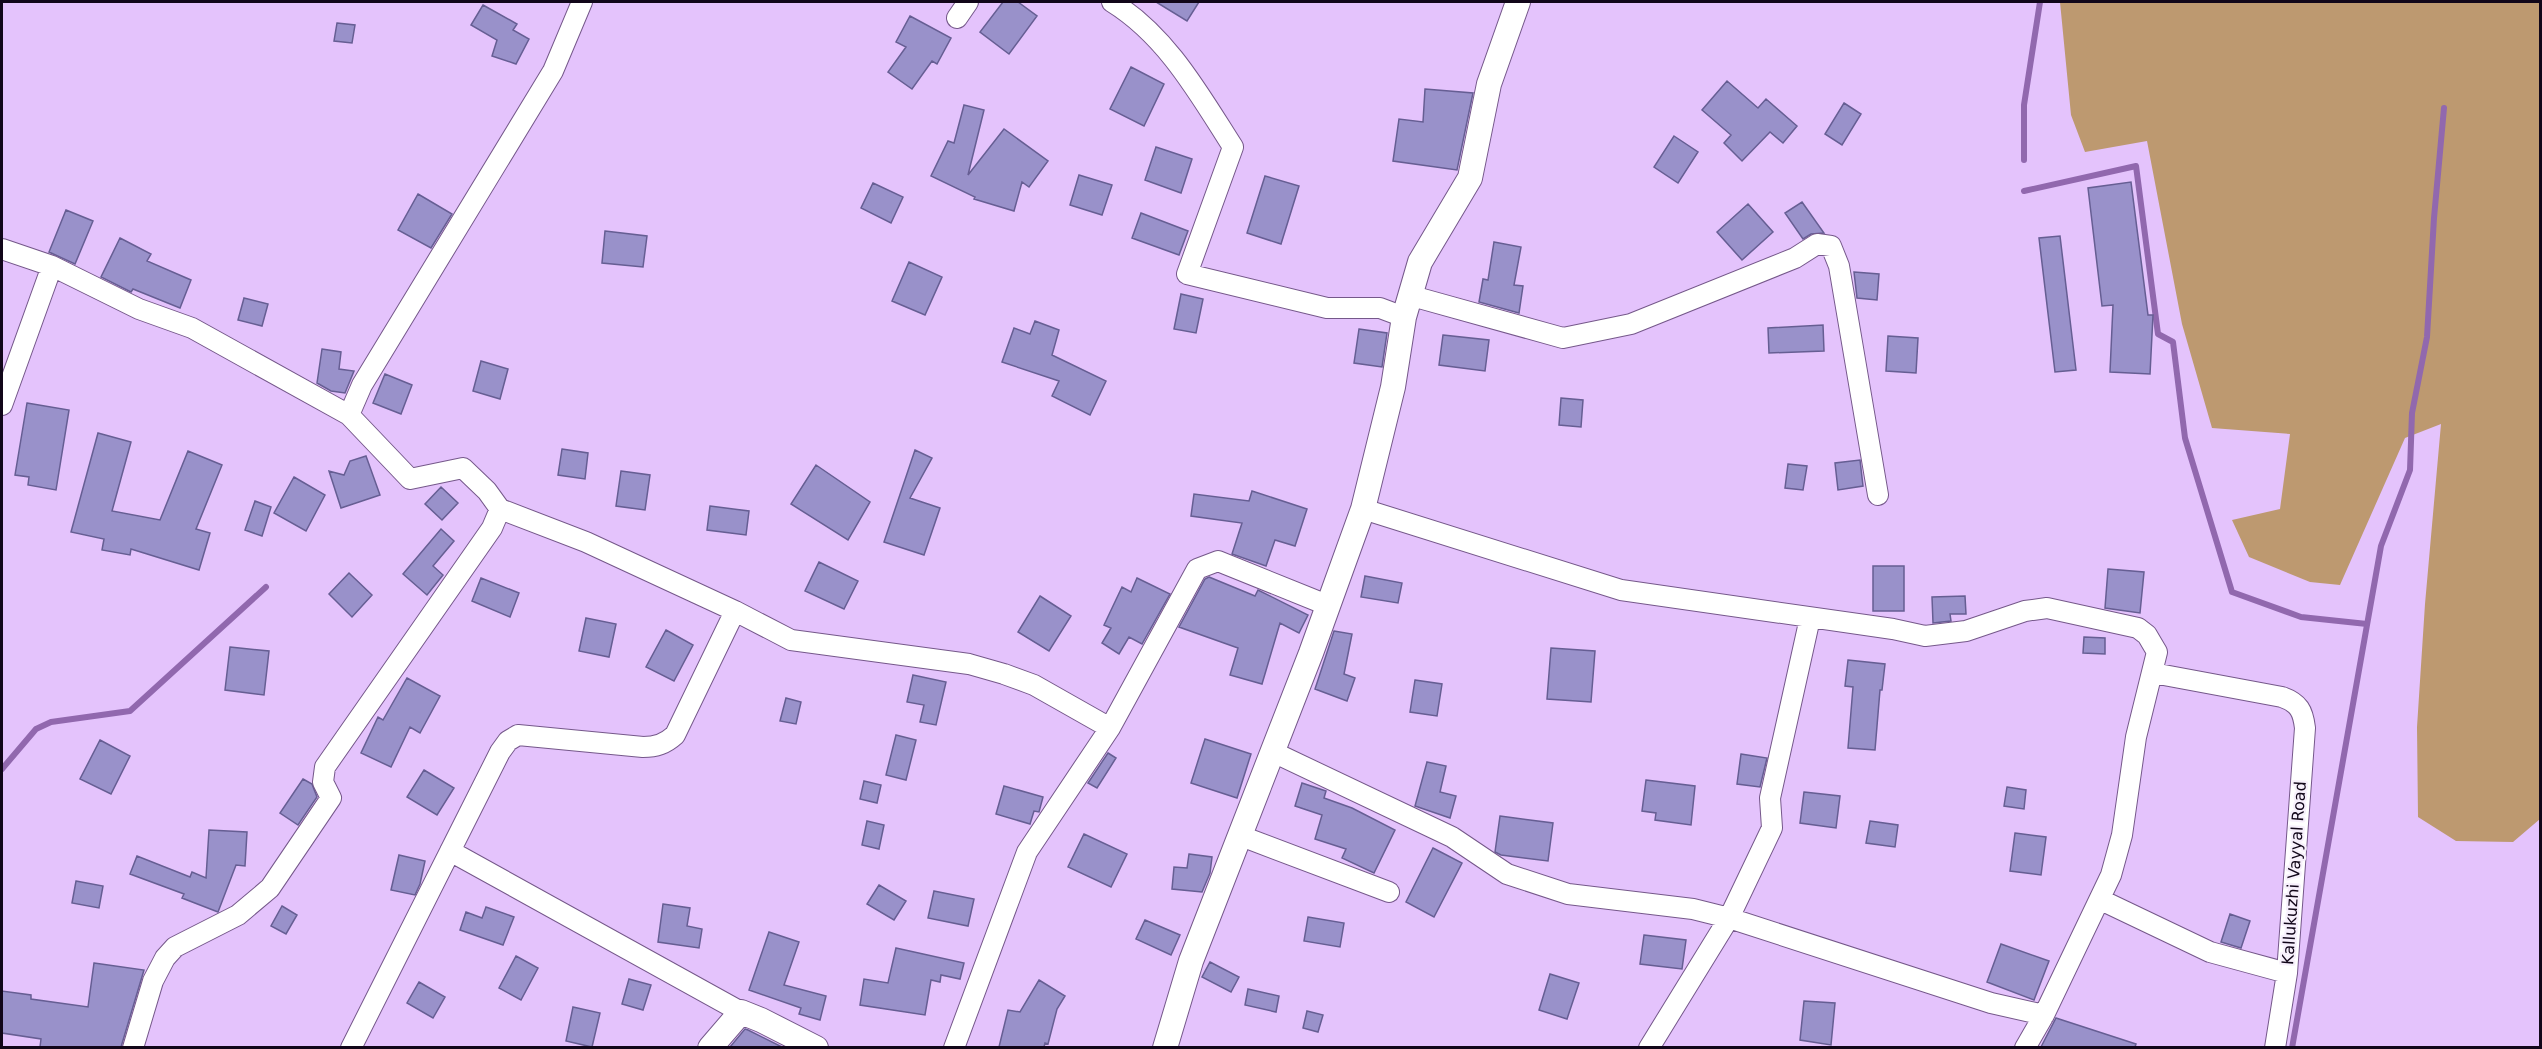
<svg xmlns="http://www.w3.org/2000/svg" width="2542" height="1049" font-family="'DejaVu Sans',sans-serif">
<rect width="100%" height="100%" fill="#e4c3fc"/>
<path fill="#bd9970" d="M2060,2H2540V819L2513,842L2456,841L2418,817L2417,727L2425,604L2441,424L2405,438L2340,585L2310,582L2249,557L2232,520L2280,509L2290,434L2212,428L2182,324L2147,141L2085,152L2071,115Z"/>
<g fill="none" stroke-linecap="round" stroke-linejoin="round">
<path stroke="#9168ae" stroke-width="6" d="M2024,160V105L2040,2
M2024,191L2136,166L2158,334L2173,342L2185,438L2232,592L2301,617L2367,624
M2,769L36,729L51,722L130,711L266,587
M2292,1048L2381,546L2410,470L2412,413L2427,337L2434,218L2444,108"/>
</g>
<path fill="#9991ca" stroke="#665e93" stroke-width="1.5" d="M1003,2H1018L1037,16L1009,54L980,32Z
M1156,2H1199L1187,21Z
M483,5L517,24L513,30L529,39L516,64L492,56L497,40L471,25Z
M910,16L951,38L937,64L932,61L912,89L888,72L906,47L896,42Z
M337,23L355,25L352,43L334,41Z
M1131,67L1164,84L1144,126L1110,109Z
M1727,81L1758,108L1766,99L1797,126L1783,143L1770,132L1742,161L1724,143L1731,135L1702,110Z
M1425,89L1473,93L1457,170L1393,161L1399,119L1423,122Z
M1844,103L1861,114L1842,145L1825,134Z
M964,105L984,110L968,175L1004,129L1048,161L1029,187L1022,182L1014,211L974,199L975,197L931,176L948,141L954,143Z
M1674,136L1698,152L1678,183L1654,167Z
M1156,147L1192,159L1181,193L1145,180Z
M1079,175L1112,185L1102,215L1070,205Z
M1265,176L1299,186L1281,244L1247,233Z
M2131,182L2148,315H2153L2150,374L2110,372L2113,305L2102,306L2088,188Z
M873,183L903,197L891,223L861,208Z
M418,194L452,214L431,248L398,230Z
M1802,202L1824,233L1811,234L1803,239L1785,213Z
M1748,204L1773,232L1742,260L1717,232Z
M66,210L93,221L75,264L49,252Z
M1141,213L1188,231L1179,255L1132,238Z
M605,231L647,236L643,267L602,263Z
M2060,236L2076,370L2055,372L2039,238Z
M120,238L151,254L147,261L191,280L180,308L133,289L131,292L101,277Z
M1494,242L1521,247L1514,285L1523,286L1519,313L1479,302L1483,279L1488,280Z
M909,262L942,277L925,315L892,301Z
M1854,272L1879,274L1877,300L1857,298Z
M1181,294L1203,299L1196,333L1174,329Z
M244,298L268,304L262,326L238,320Z
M1035,321L1059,330L1052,355L1106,381L1090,415L1052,396L1059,381L1002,362L1014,328L1030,334Z
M1823,325L1824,351L1769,353L1768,328Z
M1359,329L1387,333L1382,367L1354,363Z
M1443,335L1489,340L1485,371L1439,365Z
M1888,336L1918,338L1916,373L1886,371Z
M322,349L341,352L339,369L354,371L345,393L331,391L317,383Z
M481,361L508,369L500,399L473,391Z
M385,374L412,385L401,414L373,403Z
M1561,398L1583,400L1581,427L1559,425Z
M27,403L69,410L56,490L28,485L29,477L15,475Z
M98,433L131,442L112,511L160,520L188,451L222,465L196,529L210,533L199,570L131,549L130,555L102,550L104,539L71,532Z
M562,449L588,453L585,479L558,475Z
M915,450L932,458L910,498L940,508L924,555L884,542Z
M366,456L380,495L341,508L329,471L344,475L350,461Z
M1860,460L1863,486L1838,490L1835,463Z
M1788,464L1807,466L1803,490L1785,488Z
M816,465L870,502L848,540L791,504Z
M621,471L650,475L645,510L616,506Z
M294,477L325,495L306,531L274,513Z
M441,487L458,503L442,520L425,504Z
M1252,491L1307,509L1295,546L1275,540L1266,566L1232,554L1242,523L1191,516L1194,494L1249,501Z
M255,501L271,507L262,536L245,530Z
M710,506L749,511L746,535L707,530Z
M441,529L454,541L433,566L443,575L427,595L403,574Z
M819,562L858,581L844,609L805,591Z
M1873,566H1904V611H1873Z
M2108,569L2144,572L2140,613L2105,608Z
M349,573L372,595L352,617L329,594Z
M1365,576L1402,583L1398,603L1361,597Z
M1209,577L1255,596L1258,590L1308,615L1299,633L1280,623L1262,684L1230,675L1238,648L1179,627L1205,579Z
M481,578L519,593L510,617L472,601Z
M1137,578L1170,594L1142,644L1129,637L1119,654L1102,643L1111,628L1104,625L1122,587L1131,592Z
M1040,596L1071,616L1049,651L1018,632Z
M1965,596L1966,614H1950L1951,621L1933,623L1932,597Z
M586,618L616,624L609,657L579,651Z
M666,630L693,645L674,681L646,667Z
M1334,631L1352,634L1344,674L1355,678L1347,701L1315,689Z
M2084,637L2105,638V654L2083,653Z
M230,647L269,651L264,695L225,690Z
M1551,648L1595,651L1591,702L1547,699Z
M1848,660L1885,664L1882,690H1880L1875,750L1848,748L1853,687L1845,686Z
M913,675L946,682L936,725L920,722L924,705L907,702Z
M407,678L440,696L420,733L410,727L391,767L361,753L378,717L383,720Z
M1415,680L1442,684L1437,716L1410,712Z
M786,698L801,702L796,724L780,721Z
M896,735L916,740L906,780L886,775Z
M1205,739L1251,754L1237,798L1191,783Z
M100,740L130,756L111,794L80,779Z
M1108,753L1116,758L1097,788L1088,783Z
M1741,754L1767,758L1760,787L1737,784Z
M1427,762L1446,766L1440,792L1456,796L1450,818L1415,806Z
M424,770L454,788L437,815L407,797Z
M303,779L312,784L317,797L298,825L280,813Z
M1646,780L1695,786L1691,825L1655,820L1656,813L1642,811Z
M864,781L881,785L877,803L860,799Z
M1302,783L1326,791L1324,798L1352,808L1395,830L1374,873L1342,858L1346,849L1315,839L1322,815L1295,806Z
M1004,786L1043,797L1039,812L1034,811L1030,824L996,814Z
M2007,787L2026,790L2024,809L2004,806Z
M1804,792L1840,796L1836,828L1800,823Z
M1500,816L1553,823L1548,861L1501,855L1495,852Z
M867,821L884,825L879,849L862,845Z
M1870,821L1898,825L1895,847L1866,843Z
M209,830L247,832L245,866L236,865L218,912L182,898L184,894L130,874L137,856L190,877L192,872L206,878Z
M2015,833L2046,837L2041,875L2010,871Z
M1084,834L1127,854L1111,887L1068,867Z
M1433,848L1462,863L1434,917L1406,902Z
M1189,854L1212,857L1210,873L1202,892L1172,889L1174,867L1187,868Z
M399,855L425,861L420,884L415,895L391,890Z
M76,881L103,886L99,908L72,903Z
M879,885L906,901L894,920L867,904Z
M934,891L974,899L968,926L928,918Z
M663,904L690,908L687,926L702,929L699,948L658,942Z
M282,906L297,915L286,934L271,926Z
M486,907L514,917L503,945L460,930L466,912L482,918Z
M2230,914L2250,921L2241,948L2221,942Z
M1308,917L1344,923L1340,947L1304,941Z
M1145,920L1180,935L1171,955L1136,939Z
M769,932L799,942L784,985L826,996L820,1020L799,1014L801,1008L749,990Z
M1644,935L1686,940L1682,969L1640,964Z
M2001,944L2049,961L2034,1000L1987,982Z
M896,948L964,963L960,979L941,975L940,982L931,980L925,1015L860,1005L864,979L888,983Z
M516,956L538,968L521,1000L499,988Z
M1210,962L1239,977L1231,992L1202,977Z
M94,963L144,970L121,1047H40L41,1039L2,1033V991L31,995V999L88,1007Z
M1550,974L1579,983L1567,1019L1539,1010Z
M629,979L651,985L643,1010L622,1004Z
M1039,980L1065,996L1057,1009L1048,1044L1045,1043L1044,1047H999L1008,1010L1020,1012Z
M419,982L445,997L433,1018L407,1003Z
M1248,989L1279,996L1276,1012L1245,1005Z
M1804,1001L1835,1003L1831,1045L1800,1040Z
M573,1007L600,1013L592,1047L566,1041Z
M1307,1011L1323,1015L1318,1032L1303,1028Z
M2056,1018L2136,1044L2135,1047H2041Z
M745,1029L748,1030L782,1047H730Z"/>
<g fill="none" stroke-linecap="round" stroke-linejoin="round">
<g stroke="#75588a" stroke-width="22">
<path id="minor" d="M1112,2C1167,36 1199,94 1233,147L1187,274L1327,308H1380L1404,317
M957,18L968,2
M2,249L52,266L139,309L192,328L349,415L410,479L463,468L487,491L500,509L492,528L325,767L323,782L331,798L270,888L238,915L175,947L165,958L153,981L133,1048
M1412,296L1563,338L1631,324L1795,258L1817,244L1831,246L1839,266L1878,495
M2,405L52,266
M349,415L362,385L553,71L582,2
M500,509L586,542L735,611
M1363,509L1621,590L1893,629L1925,636L1966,631L2025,611L2047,608L2138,628L2147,635L2157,652L2136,737L2122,835L2111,875L2044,1015L2025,1048
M2153,673L2282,697C2299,703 2303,711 2305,728L2287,973L2275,1048
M1273,752L1452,837L1507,874L1568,894L1693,909L1729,918L1991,1003L2044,1015
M1241,836L1389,892
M450,851L741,1012
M2101,900L2210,952L2287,973
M351,1048L500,752L508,741L518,735L643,747C656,747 665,744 675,735L735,611L791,640L969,664L1004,674L1034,685L1110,728
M954,1048L1027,852L1110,728L1197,569L1218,561L1327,605
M1649,1048L1729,918L1772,828L1770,798L1810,618"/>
</g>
<g stroke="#75588a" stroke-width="26">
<path id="tertiary" d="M710,1048L741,1012L761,1020L816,1048
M1165,1048L1191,961L1311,653L1363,509L1393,387L1404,317L1420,262L1470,178L1489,84L1518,2"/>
</g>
<use href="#minor" stroke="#fff" stroke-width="20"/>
<use href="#tertiary" stroke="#fff" stroke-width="24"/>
</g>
<g text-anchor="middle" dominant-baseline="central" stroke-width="4.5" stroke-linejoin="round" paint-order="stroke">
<g font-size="16" fill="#110619" stroke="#f7f0fc">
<text transform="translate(2294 873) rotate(-86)">Kallukuzhi Vayyal Road</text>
</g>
</g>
<rect width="2542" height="1049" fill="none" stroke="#110619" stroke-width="6"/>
</svg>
